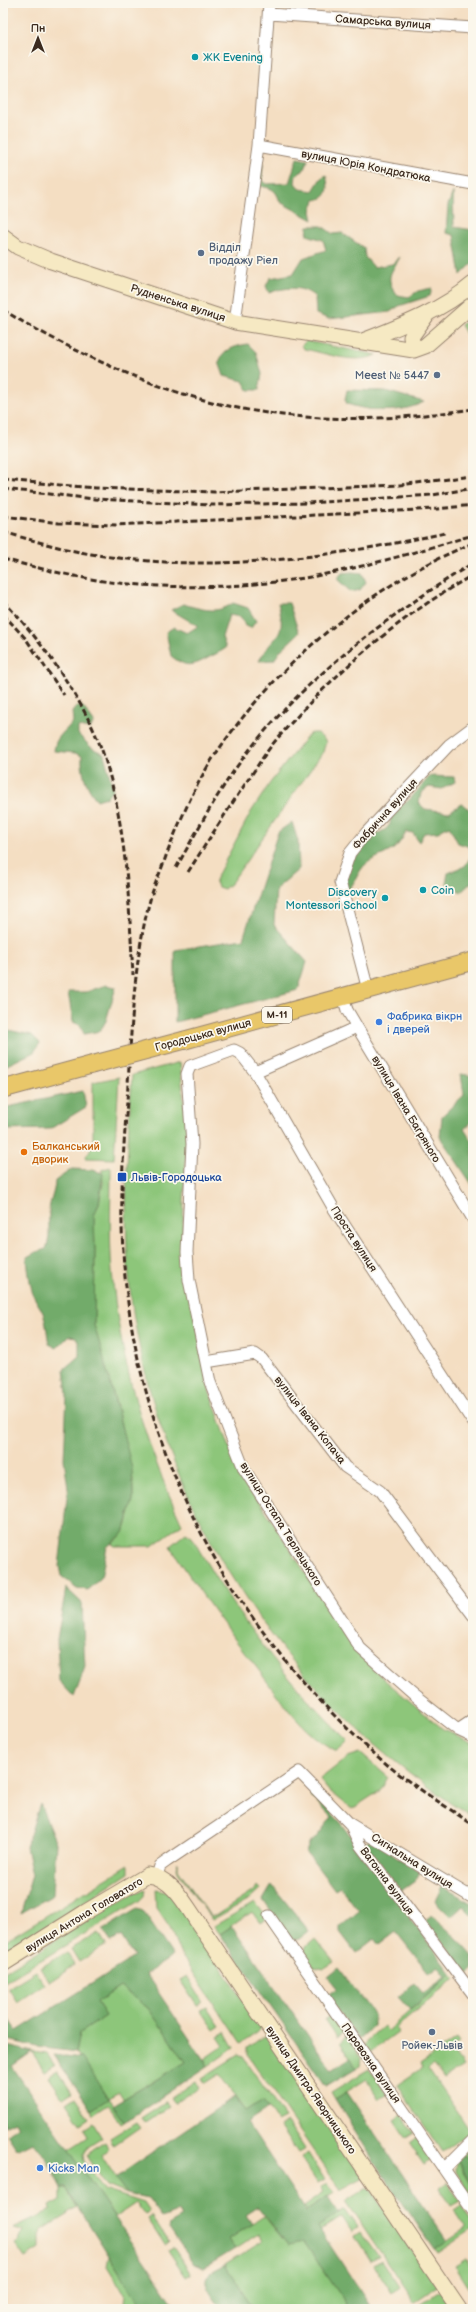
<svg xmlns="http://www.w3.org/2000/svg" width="476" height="2312" font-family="'Balsamiq Sans',sans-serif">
<rect width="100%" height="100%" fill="#fbf7ec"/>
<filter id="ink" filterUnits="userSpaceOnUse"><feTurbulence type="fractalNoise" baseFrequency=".025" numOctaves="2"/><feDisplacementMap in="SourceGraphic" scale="8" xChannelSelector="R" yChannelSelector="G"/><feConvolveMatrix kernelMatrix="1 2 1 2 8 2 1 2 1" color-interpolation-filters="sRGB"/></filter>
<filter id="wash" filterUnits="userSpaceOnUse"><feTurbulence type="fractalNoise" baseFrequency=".012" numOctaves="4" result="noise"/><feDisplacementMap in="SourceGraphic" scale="16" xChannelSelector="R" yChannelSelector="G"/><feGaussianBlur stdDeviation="0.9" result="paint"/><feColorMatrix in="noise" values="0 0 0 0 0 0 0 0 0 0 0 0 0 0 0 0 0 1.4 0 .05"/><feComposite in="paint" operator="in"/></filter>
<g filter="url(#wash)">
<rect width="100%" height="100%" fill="#f4dec2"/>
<path fill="#8dc67a" stroke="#64784c" d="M473,315V346L461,325Z
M306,341L377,355C355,365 326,353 304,349L301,346Z
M312,733H317L326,741L323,752L231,883L224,889L218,887L215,880L251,812L270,783L308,735Z
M180,1062L187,1134L182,1245L209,1390L236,1465L355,1650L386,1681L443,1729L473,1743V1817C294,1705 169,1528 134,1318C121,1238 127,1156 132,1075Z
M119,1077L114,1159L85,1158L93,1145V1082Z
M110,1167H111C111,1202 109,1236 112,1271C119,1359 145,1444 182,1524L152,1546H115L112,1544L124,1533L127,1524L133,1500V1479L117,1407L94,1325L95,1250L94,1216L99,1203L103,1183L102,1170Z
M186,1533L192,1537C233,1613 287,1681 348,1741L337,1751C302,1735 280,1698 257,1668C226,1629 197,1588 170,1546Z
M360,1753L388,1777L381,1790L352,1809L327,1789L320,1779L348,1757Z
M178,1862V1869L210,1916H215L255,1890L257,1886L260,1889L248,1900L212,1920L176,1869Z
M129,1865V1873L3,1956V1942Z
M145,1889L144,1896L139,1901L3,1983V1972L128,1896Z
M155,1889L166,1891L172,1895L262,2027L241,2044L180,1953L170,1928L156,1908Z
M255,1902L267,1918L260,1923L252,1912L220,1934L214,1926Z
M99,1933L106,1945L79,1962L71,1949Z
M315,1939L334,1962L323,1969L313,1967L303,1955L306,1947Z
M67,1952L75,1965L49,1982L40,1968Z
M36,1971L44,1984L17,2002L8,1988Z
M452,1974L455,1978L396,2027L399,2031L369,2053L365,2047V2043L384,2026L388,2030Z
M187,1976L203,2002L197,2006L180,1980Z
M120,1987L148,2008L186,2062L123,2099L119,2093L108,2099L124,2122L121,2124L108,2105L93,2115L91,2110L108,2099L76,2052L80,2033L106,2016L97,2002Z
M207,2007L220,2026L214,2030L200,2010Z
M332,2014L344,2032L337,2037L325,2019Z
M225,2032L234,2048L208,2066L204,2059L224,2045L218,2036Z
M262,2037H270L364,2177L340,2190L248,2055V2048Z
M347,2037L361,2058L360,2066L356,2068L340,2042Z
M456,2039L459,2043L451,2049L463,2066L443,2079L433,2065L428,2069L471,2132L442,2152L397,2085L422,2068L420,2064Z
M32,2052L47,2054L55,2066L45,2072Z
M238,2055L243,2057L285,2118L277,2122L263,2101L245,2111L219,2074L205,2083L202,2078Z
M369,2069L388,2094L380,2099L367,2079L335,2099L331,2092Z
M58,2071L72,2092L63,2098L49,2077Z
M196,2081L200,2087L174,2104L170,2099Z
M75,2097L89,2118L80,2124L66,2103Z
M165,2102L169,2107L145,2123L141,2118Z
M402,2115L414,2133L406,2138L394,2120Z
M136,2122L140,2127L114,2145L110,2138Z
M287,2122L305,2149L298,2153L280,2126Z
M93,2123L102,2138L88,2147L83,2155L84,2161L104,2190L144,2203L150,2212L145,2215L136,2203L115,2217L68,2150L88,2137L84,2129Z
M417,2137L432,2160L424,2165L409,2143Z
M105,2142L109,2148L101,2155L127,2194L107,2186L88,2159L87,2156L92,2150Z
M473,2144V2165L464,2155L457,2161L473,2187V2199L456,2170L457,2161Z
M308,2153L325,2180L318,2184L301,2158Z
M448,2183L460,2201L451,2206L440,2188Z
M328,2184L334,2193L307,2211L304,2207L324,2193L321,2188Z
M61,2188H66L78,2208L42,2230L39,2235V2249L25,2258L15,2244L19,2241L23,2230L13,2228L51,2210L50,2206L61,2200Z
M365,2189H370L437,2286L414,2302L346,2201Z
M462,2205L473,2222V2229L438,2252L434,2249L466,2228L454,2210Z
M345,2209L358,2227L352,2232L342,2217L320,2231L317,2227Z
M152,2216L169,2242L165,2245L148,2219Z
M264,2216L288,2245L304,2242L350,2309H254L225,2265L263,2241L258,2234L235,2249L229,2239Z
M361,2232L379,2257L371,2261L355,2236Z
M173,2247L191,2274L186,2277L168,2250Z
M109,2256L143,2309H117L124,2304L125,2295L107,2266Z
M466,2259L473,2270V2294L455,2266Z
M381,2260L399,2287L392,2293L374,2265Z
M440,2291L453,2309H418L417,2306Z"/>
<path fill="#72ab6a" stroke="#566a44" d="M297,158L308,160L303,171L296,175L295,183L300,189L313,191L321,178L326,175C329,188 330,198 315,200L311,211L313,220L280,202C276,189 272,188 259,186V175L263,164L262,180L267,184L289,183Z
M453,192L454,227L473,230V263L461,275L454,235L446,233L448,205Z
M308,226H322L333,234L342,233L364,248L365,257L374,267L392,264L400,257C391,274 384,277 397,295L409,297L418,291L432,288L430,296L399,306L390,312L329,319L316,314L315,297C302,285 285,287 269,293L266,286L270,278L293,274L303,258L326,250L323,240L307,235Z
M248,344L256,352L262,374L259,390H248L243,381L224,376L219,362C224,349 235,346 248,344Z
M347,390L386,391L424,402C400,414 372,412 347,404L345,399Z
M352,572L362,573L366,582L360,590L351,592L337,579L342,573Z
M233,603L248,608L256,621L251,628L245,626L241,617L229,615L222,637L226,648C219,653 213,655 206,659C191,667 185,667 171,656L166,632L174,627L187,633L198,626L171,610L183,604C201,609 217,615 233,603Z
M278,603H289L299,633L281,650L274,660L259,661C273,633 288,641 278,603Z
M77,706L83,707L94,722L90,729L78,727V734L92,748L104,754L113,789L107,797L97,800C86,788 81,772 82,756L75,753L54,751C55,736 65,733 73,721L72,712Z
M430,776L454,777L455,782L442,789L429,787L421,793L419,803L425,809L449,812L461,804L467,807L473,814V881L461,892L446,883L448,873L465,866L471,856L470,847L458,843L449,826L438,832L424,833L419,842L413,833L406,832C402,839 398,847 390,851C381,857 371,858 363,867C355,877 355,886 343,894L341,875L361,843L386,829L390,824L391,815L410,799Z
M292,822L298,841L299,869L276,889L274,925L307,962L298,990L175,1022V950L243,939L278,832Z
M106,985L116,987L106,1021L100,1031L84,1034L80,1025L73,1022L68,992H86Z
M3,1029L32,1035L40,1043L34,1052L3,1067Z
M461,1074L473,1076V1121L464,1129L473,1143V1186L440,1137L442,1116L464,1095Z
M83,1091L86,1107L50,1129L3,1130V1108Z
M72,1169L92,1170L103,1173L99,1203L94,1216L95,1250L94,1325L103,1355L132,1468L133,1500L124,1533L107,1547L101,1578L87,1590L77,1588L61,1576L59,1566L68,1489L64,1459L67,1394L64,1369L79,1356V1344L76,1337L69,1336L57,1348L49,1344C47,1335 47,1328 45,1319C43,1310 38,1305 34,1297C31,1291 27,1264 27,1257L36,1252L46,1249C51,1236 48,1226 49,1212C49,1202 55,1192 55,1181Z
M66,1588L82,1603L85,1667L74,1697L59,1681L57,1639Z
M313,1793L343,1825L371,1866L452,1974L410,2010L398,1997L414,1983L423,1993L446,1977L439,1966L429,1973L396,1932L379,1945L374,1939L356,1953L340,1932V1927L359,1911L340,1887L335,1890L306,1852L309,1844C319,1837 323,1826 332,1818L310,1795Z
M40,1804L56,1843L53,1895L21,1913L32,1875L26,1847Z
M370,1839L420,1872L415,1881L401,1891L365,1843Z
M272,1885L309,1931L299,1939L291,1941L263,1900Z
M442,1886L473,1904V1916L463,1906L451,1917L435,1901Z
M137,1909L143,1911L173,1956L146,1974L208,2066L124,2122L112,2106L186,2062L148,2008L120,1987L97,2002L106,2016L80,2033L76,2052L37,2047L4,2039L3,2010L17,2031L134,1957L121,1936L111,1942L103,1930Z
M432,1916L455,1936L473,1956V1970L468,1974L425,1921Z
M232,1926L332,2070L351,2058L356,2068L326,2086L220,1934Z
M339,1968L374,2015V2026L359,2039L326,1996L337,1988L328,1977Z
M3,2045L32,2052L12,2066L177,2309H143L66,2188H61L47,2160L33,2142L19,2149L16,2148L7,2134L18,2127L15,2121L3,2126V2102L6,2099L3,2094Z
M54,2055L82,2058L108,2099L91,2110Z
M347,2092L447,2241L434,2249L379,2169L335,2099Z
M234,2097L245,2111L263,2101L268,2108L247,2122L306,2211L328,2197L339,2213L318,2227L372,2309H350L304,2242L288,2245L258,2207L246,2215L252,2224L229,2239L235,2249L204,2268L194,2264L169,2228L170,2224L182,2217L179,2211L162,2218L148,2199L127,2194L115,2178Z
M464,2155L473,2165V2187L457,2160Z
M225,2265L254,2309H222C217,2302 200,2283 208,2275C212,2271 220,2268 225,2265Z"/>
</g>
<g filter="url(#ink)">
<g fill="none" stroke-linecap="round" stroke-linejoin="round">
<g stroke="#988470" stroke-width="13">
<path id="street" d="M269,14L473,28
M259,145L473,184
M235,322L259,145L269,3
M368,990L340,882L350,853L366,833L449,745L473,727
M343,997L347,1010L357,1027L473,1219
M255,1072L357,1027
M206,1362L255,1354L262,1359L345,1467L380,1491L473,1615
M473,1422L334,1209L255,1072L240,1053L234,1050L190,1066L187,1074L192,1144L187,1252L189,1280L210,1382L244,1469L360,1648L412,1694L458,1730L473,1737
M458,1730L473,1720
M350,1824L473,1898
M157,1876L160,1866L167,1861L299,1772L350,1824L360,1845L473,1994
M269,1916L473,2211
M444,2169L473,2140"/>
</g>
<g stroke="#988470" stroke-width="17">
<path id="secondary" d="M3,236L18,247L51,261L235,322L414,350L425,346L473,304
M363,341C401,326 441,311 473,284
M414,350L411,337L426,316
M3,1964L84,1913L148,1875C174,1877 189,1911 203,1930L459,2309"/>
</g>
<g stroke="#988470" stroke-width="19">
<path id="primary" d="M185,1040L473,961
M3,1089L91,1065"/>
</g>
<use href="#street" stroke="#fff" stroke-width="11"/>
<use href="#secondary" stroke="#f6e9c3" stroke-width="15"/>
<use href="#primary" stroke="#e9c769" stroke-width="17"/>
<path stroke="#3b2a1e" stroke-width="3" stroke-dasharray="6 3" stroke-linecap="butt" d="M3,310C62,346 141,384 208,401C293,424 386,422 473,409
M3,480L96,488L214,492L400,485L473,476
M3,489L95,499L212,505L308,503L433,495L473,488
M3,516L59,523L116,525L437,509L473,505
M3,532C32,540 61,549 91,554C210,574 329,558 445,533
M473,543C371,584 274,666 213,758C193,789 179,823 166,856C161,871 154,885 150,900C133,962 131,1037 127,1101C124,1143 121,1184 122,1225C124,1337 155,1448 208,1546C250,1625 321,1710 390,1767C416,1788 446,1806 473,1825
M3,559C38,568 73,577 110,582C178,590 253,588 321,575C372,565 423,550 473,535
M3,601C43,641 92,711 107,766C127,834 129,905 133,975
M3,614L26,639L64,695
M176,868C194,836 212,803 233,772C294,685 383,619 473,563
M188,872C209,839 230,806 252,774C260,762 268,749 277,739C332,675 399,616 473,575"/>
<g stroke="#988470" stroke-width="19" stroke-linecap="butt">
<path id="primary-bridge" d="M91,1065L185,1040"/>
</g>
<use href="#primary-bridge" stroke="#e9c769" stroke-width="17"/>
</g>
</g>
<g fill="#0f9aa8" stroke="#fbf7ec" stroke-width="1.5">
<circle cx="195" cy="57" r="4"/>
<circle cx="423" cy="890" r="4"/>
<circle cx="385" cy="898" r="4"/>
</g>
<g fill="#5c6f8a" stroke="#fbf7ec" stroke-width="1.5">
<circle cx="201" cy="253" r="4"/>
<circle cx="437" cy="375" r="4"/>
<circle cx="432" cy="2032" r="4"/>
</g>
<g fill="#3f7fe0" stroke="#fbf7ec" stroke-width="1.5">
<circle cx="379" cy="1022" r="4"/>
<circle cx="40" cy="2168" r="4"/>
</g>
<circle fill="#e8710a" stroke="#fbf7ec" stroke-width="1.5" cx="24" cy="1152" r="4"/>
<rect fill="#1a4fb4" stroke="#fbf7ec" stroke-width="1.5" x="117" y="1172" width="10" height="10" rx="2"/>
<g text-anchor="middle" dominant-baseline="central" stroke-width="3.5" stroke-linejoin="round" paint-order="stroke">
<rect fill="#fbf7ec" stroke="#75685c" stroke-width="1" x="262" y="1007" width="30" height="16" rx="3"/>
<g font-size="10" font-weight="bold" fill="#3b2a1e">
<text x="277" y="1015">М-11</text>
</g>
<g font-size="11" fill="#3b2a1e" stroke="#fbf7ec">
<text transform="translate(383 22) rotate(4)">Самарська вулиця</text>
<text transform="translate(366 166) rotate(11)">вулиця Юрія Кондратюка</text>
<text transform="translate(178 303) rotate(18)">Рудненська вулиця</text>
<text transform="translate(385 814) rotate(-48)">Фабрична вулиця</text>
<text transform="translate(203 1035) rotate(-15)">Городоцька вулиця</text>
<text transform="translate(406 1109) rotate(59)">вулиця Івана Багряного</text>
<text transform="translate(354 1239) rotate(57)">Проста вулиця</text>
<text transform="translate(310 1420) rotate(52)">вулиця Івана Копача</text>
<text transform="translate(281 1524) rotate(58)">вулиця Остапа Терлецького</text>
<text transform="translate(412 1861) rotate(32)">Сигнальна вулиця</text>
<text transform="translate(387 1881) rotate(53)">Вагонна вулиця</text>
<text transform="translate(84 1915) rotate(-31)">вулиця Антона Головатого</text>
<text transform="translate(371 2063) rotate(55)">Паровозна вулиця</text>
<text transform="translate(311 2090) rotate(56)">вулиця Дмитра Яворницького</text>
</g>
<g font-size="11" fill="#0d838f" stroke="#fbf7ec" text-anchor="start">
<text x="203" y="57">ЖК Evening</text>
<text x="431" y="890">Coin</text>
<text x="377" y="892" text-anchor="end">Discovery<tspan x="377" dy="13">Montessori School</tspan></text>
</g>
<g font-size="11" fill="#4e5e75" stroke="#fbf7ec" text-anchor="start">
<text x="209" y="247">Відділ<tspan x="209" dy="13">продажу Ріел</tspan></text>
<text x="429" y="375" text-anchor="end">Meest № 5447</text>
<text x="432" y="2045" text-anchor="middle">Ройек-Львів</text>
</g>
<g font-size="11" fill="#366cbe" stroke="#fbf7ec" text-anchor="start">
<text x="387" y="1016">Фабрика вікрн<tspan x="387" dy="13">і дверей</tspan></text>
<text x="48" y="2168">Kicks Man</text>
</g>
<g font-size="11" fill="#c56008" stroke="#fbf7ec" text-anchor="start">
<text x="32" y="1146">Балканський<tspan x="32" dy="13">дворик</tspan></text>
</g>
<g font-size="11" fill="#164399" stroke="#fbf7ec" text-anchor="start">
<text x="131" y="1177">Львів-Городоцька</text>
</g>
</g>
<rect width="476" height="2312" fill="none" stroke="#fbf7ec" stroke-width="16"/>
<g transform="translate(38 38)" stroke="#fbf7ec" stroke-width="3" paint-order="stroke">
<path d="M0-3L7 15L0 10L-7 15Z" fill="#3b2a1e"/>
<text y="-6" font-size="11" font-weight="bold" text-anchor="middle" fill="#3b2a1e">Пн</text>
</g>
</svg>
